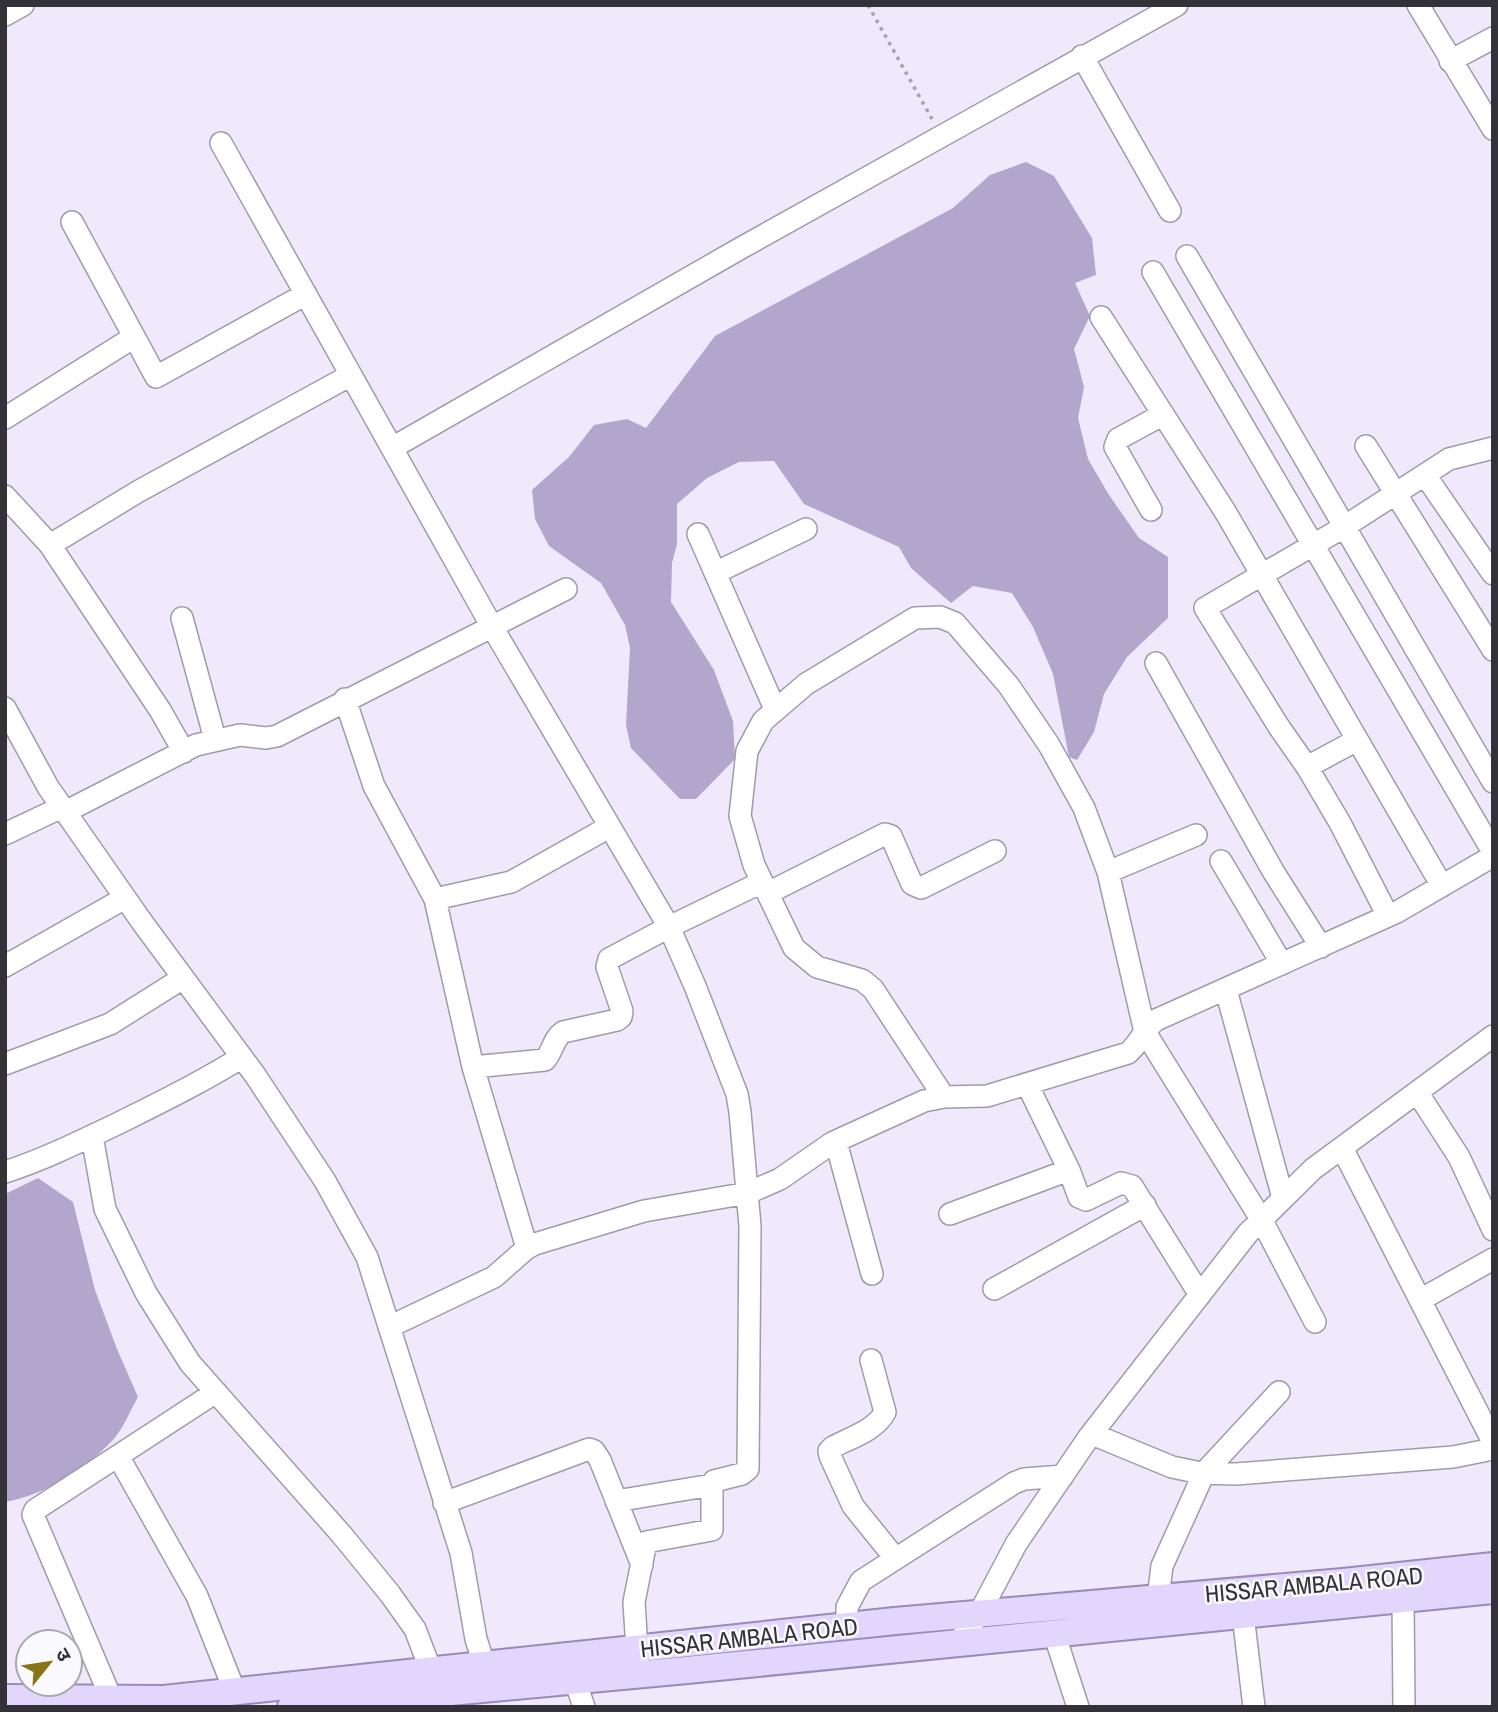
<svg xmlns="http://www.w3.org/2000/svg" width="1498" height="1712" font-family="'Archivo Narrow','Noto Sans Devanagari',sans-serif">
<rect width="100%" height="100%" fill="#efe9fb"/>
<path fill="#b3a6cd" d="M1026,162L1054,176L1092,238L1096,275L1075,283L1090,316L1074,349L1084,387L1078,418L1088,459L1109,495L1139,538L1168,557V618L1127,657L1104,694L1094,732L1077,760L1069,757L1053,674L1033,627L1012,593L973,586L951,603L911,568L899,547L804,504L774,461L739,462L707,478L677,504V544L672,563L671,602L714,670L733,721L735,759L696,799H680L631,748L626,725L630,648L625,625L601,583L549,546L535,519L532,490L569,457L594,425L627,419L646,428L715,336L953,208L990,175Z
M38,1178L73,1202L95,1290L117,1349L138,1397C130,1411 123,1429 113,1440C84,1470 45,1495 5,1502V1194Z"/>
<g fill="none" stroke-linecap="round" stroke-linejoin="round">
<g stroke="#a09bab" stroke-width="24">
<path id="minor" d="M1418,5L1493,129
M5,15L23,5
M1082,56L1170,211
M1450,61L1493,38
M221,143L491,625L669,927L695,986L737,1094L740,1112L750,1226L748,1469L742,1474L714,1481L712,1485V1530L646,1542L634,1602L638,1665
M72,222L156,377L306,294
M1187,256L1493,782
M1153,272L1493,852
M1101,317L1226,513L1442,886
M5,418L134,337
M1366,446L1493,650
M392,448L741,248L1177,5
M1425,475L1493,574
M5,496L50,545L160,710L184,752
M1151,510L1115,447L1118,439L1162,415
M698,534L775,709
M50,545L139,491L351,375
M715,573L806,529
M182,618L215,739
M1156,663L1273,871L1321,947
M345,699L374,786L435,899L473,1067L527,1248
M5,708L48,787L142,922L255,1075L325,1181L367,1257L461,1553L476,1639L489,1680
M1307,767L1357,740
M65,812L196,745L240,735L266,738L277,736L566,589
M5,834L62,807
M1221,861L1282,964
M1108,872L1196,835
M768,893L885,834L891,836L912,884L921,888L995,851
M435,899L511,882L609,827
M1388,916L1340,823L1307,767L1279,727L1205,608L1344,527L1449,459L1493,448
M5,966L125,898
M1226,990L1283,1198
M5,1064L110,1024L183,978
M473,1067L545,1060C553,1051 553,1039 563,1032L617,1020L621,1017L622,1011L607,967L609,959L669,927L762,882
M1027,1084L1069,1170L1079,1197L1086,1200L1121,1183L1132,1186L1200,1295
M1417,1092L1459,1157L1493,1230
M944,1097L873,989L862,980L817,967L794,948L754,865L740,816L747,751L763,721L806,684L915,618L940,617L955,623L1009,686L1049,745L1084,808L1108,872L1145,1032L1261,1219L1315,1322
M92,1136L105,1209L146,1293L190,1363L342,1535L390,1594L415,1629L431,1671L437,1707
M836,1142L872,1274
M1342,1148L1493,1442
M5,1172C45,1159 81,1141 119,1123C161,1102 202,1082 242,1057
M950,1214L1069,1170
M994,1289L1145,1205
M1420,1300L1493,1259
M389,1327L494,1277L527,1248L535,1244L644,1211L748,1193L780,1179L832,1143L924,1101L944,1097L987,1096L1128,1053C1140,1043 1144,1029 1156,1020L1397,912L1493,856
M871,1360L885,1412C876,1430 850,1438 833,1447L829,1451L830,1456L853,1506L895,1558
M1092,1434L1172,1467L1201,1473L1236,1474L1453,1457L1493,1449
M118,1456L197,1596L235,1692
M616,1501L712,1485
M444,1503L589,1449L594,1451L600,1460L642,1565
M1158,1598L1162,1566L1204,1473L1279,1392
M1403,1599L1404,1707
M1243,1615L1254,1707
M847,1626V1607L861,1581L1014,1483L1024,1479L1063,1476
M1054,1633L1078,1707
M958,1643L979,1614L1016,1544L1089,1437L1248,1233L1313,1169L1493,1036
M571,1668L584,1707
M111,1698L33,1515L35,1510L216,1392"/>
</g>
<g stroke="#9a8ab7" stroke-width="30">
<path id="major" d="M5,1698L164,1699L895,1621L1343,1582L1493,1566
M291,1707L687,1670L1493,1590"/>
</g>
<path stroke="#a6a2af" stroke-width="3.5" stroke-dasharray="3.5 5" stroke-linecap="butt" d="M868,5L932,119"/>
<use href="#minor" stroke="#fff" stroke-width="21"/>
<use href="#major" stroke="#e3d6fd" stroke-width="26"/>
</g>
<g text-anchor="middle" dominant-baseline="central" stroke-width="5" stroke-linejoin="round" paint-order="stroke">
<g font-size="24" fill="#343239" stroke="#faf9fd">
<text transform="translate(1314 1584) rotate(-5)">HISSAR AMBALA ROAD</text>
<text transform="translate(749 1637) rotate(-6)">HISSAR AMBALA ROAD</text>
</g>
</g>
<rect width="1498" height="1712" fill="none" stroke="#343239" stroke-width="14"/>
<g transform="translate(49 1663) rotate(60)"><circle r="33" fill="#faf9fd" stroke="#aba9af" stroke-width="2"/>
<path d="M0-5L12 26L0 18L-12 26Z" fill="#897417"/>
<text y="-10" font-size="19" font-weight="bold" text-anchor="middle" fill="#343239">उ</text>
</g>
</svg>
